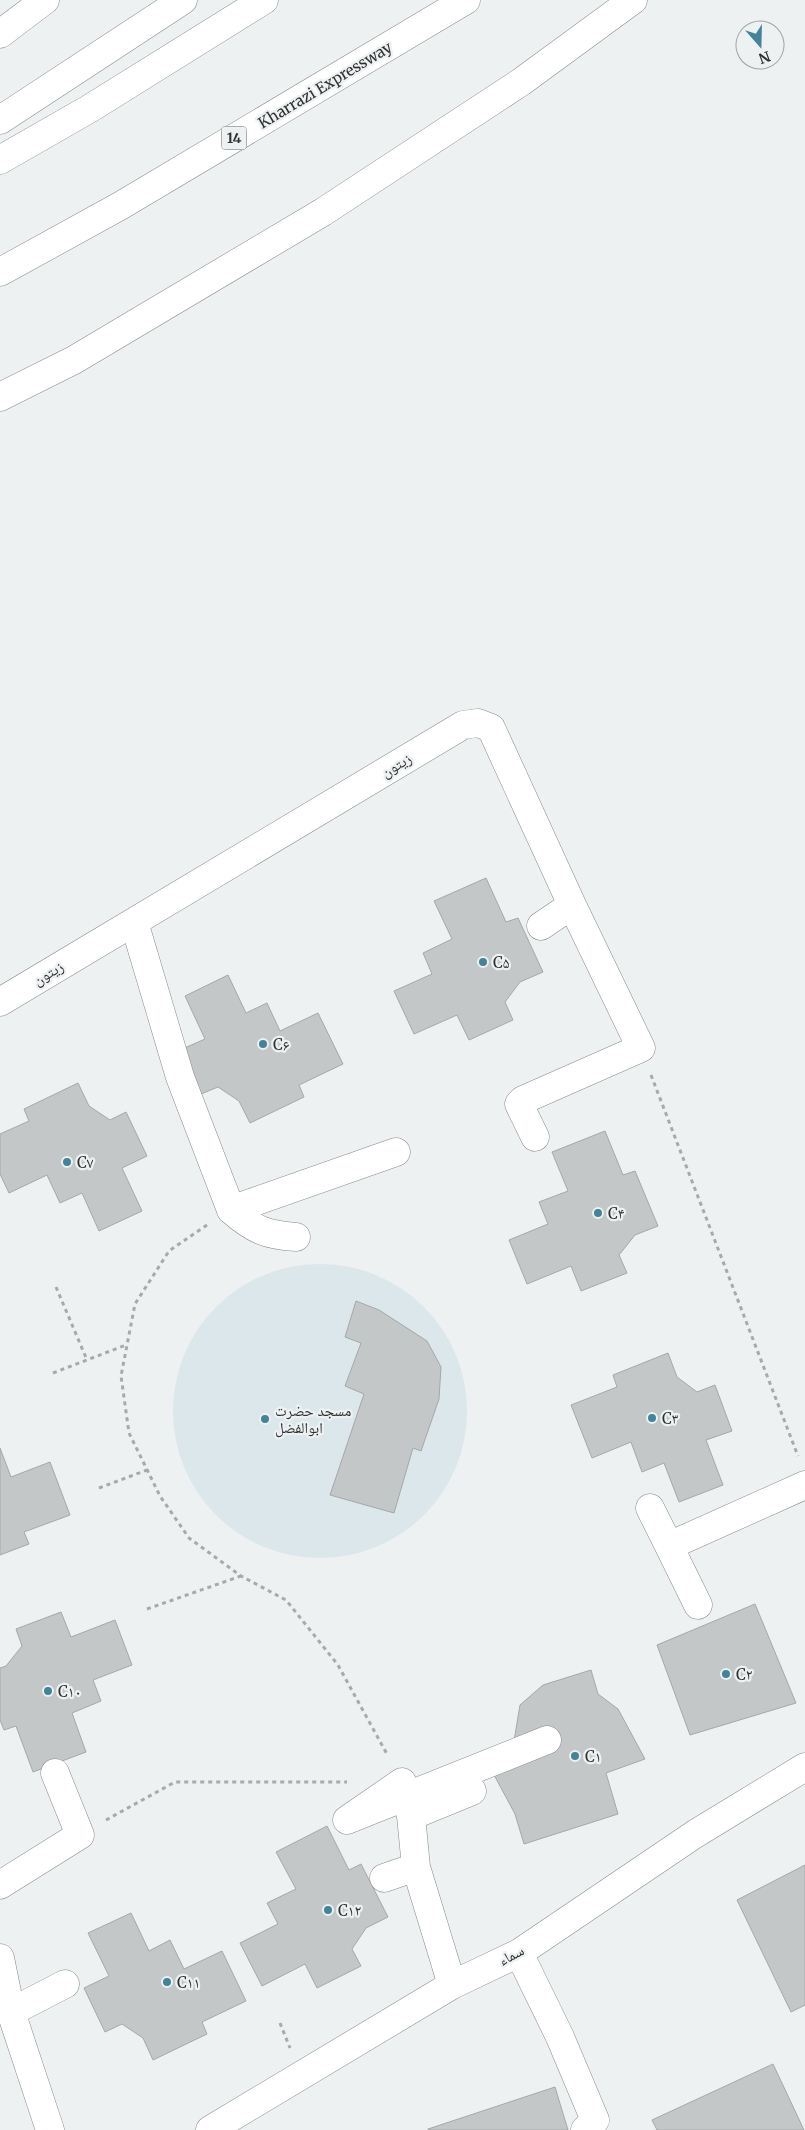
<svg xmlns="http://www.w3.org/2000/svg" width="805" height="2130" font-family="Merriweather,'Noto Naskh Arabic',serif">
<rect width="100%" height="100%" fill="#edf1f2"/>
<path fill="#dbe7eb" d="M173 1411a147 147 0 1 1 294 0a147 147 0 1 1-294 0Z"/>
<path fill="#c4c7c8" stroke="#a5a8a9" d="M486,878L506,922L518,918L543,972L520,982L505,1002L513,1020L469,1040L457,1015L414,1034L394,991L432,974L423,953L452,939L434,901Z
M228,975L246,1013L267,1003L280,1031L318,1013L343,1064L299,1085L304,1097L250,1123L239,1101L218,1087L201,1094L180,1050L205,1039L185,996Z
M78,1083L89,1106L110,1120L126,1112L147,1156L122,1168L142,1211L99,1231L82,1193L60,1203L47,1175L9,1193L0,1174V1134L29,1121L24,1109Z
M605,1131L623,1175L635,1171L658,1226L635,1235L619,1255L627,1273L581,1291L571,1266L527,1284L509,1240L548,1224L539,1202L568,1191L552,1152Z
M356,1301L379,1310L427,1341L441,1367L439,1399L421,1451L413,1448L394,1513L330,1495L364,1394L345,1386L361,1343L345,1337Z
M668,1353L677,1377L697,1392L715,1385L732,1431L706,1440L723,1485L679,1502L664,1463L642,1472L631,1442L592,1458L571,1405L617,1387L613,1375Z
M0,1448L11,1477L50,1462L70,1515L24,1532L29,1544L0,1555Z
M755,1604L796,1703L690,1735L657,1645Z
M61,1612L71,1637L115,1620L132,1665L93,1680L101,1701L72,1713L86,1752L33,1772L16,1726L4,1730L0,1720V1668L6,1666L22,1646L16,1629Z
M591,1670L598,1694L618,1709L645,1759L606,1773L618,1814L524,1844L515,1814L493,1773L512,1753L520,1705L543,1685Z
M327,1826L349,1870L361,1864L388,1917L366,1928L352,1949L361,1966L317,1988L305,1964L262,1986L240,1943L278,1924L267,1903L296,1889L276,1852Z
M805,1865V2005L791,2012L737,1900Z
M131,1913L149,1951L170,1940L184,1969L222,1951L246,2001L202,2022L207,2034L153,2060L143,2038L122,2024L105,2032L84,1988L109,1976L88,1933Z
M773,2064L804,2130H657L652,2120Z
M555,2087L568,2130H428V2129Z"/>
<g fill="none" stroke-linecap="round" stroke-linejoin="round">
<g stroke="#888b8c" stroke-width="29">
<path id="minor" d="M134,922L180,1077L231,1210L396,1152
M541,926L572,905
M0,1002L463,725L478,723L491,728L572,905L641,1048L523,1100L519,1104L535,1137
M231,1210C254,1230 266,1235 296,1237
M650,1508L669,1546L805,1485
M669,1546L698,1605
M411,1816L472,1791
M384,1878L416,1867
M0,1885L80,1835L55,1773
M519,1953L560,2037L595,2120L585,2130
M0,1958L11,2012L50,2130
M452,1985L416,1867L411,1816L402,1782L347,1820L547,1740
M11,2012L65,1984
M210,2130L452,1985L519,1953L695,1834L805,1767"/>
</g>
<g stroke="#888b8c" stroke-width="29">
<path id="highway" d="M0,34L45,0
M0,120L183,0
M0,160L89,109L264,0
M0,272L120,206L466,0
M0,397L74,360L323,212L521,82L633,0"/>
</g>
<path stroke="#a7aaab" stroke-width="3" stroke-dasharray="4 4" stroke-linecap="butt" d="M651,1075L798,1456
M207,1225L169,1251L135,1304L121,1376L129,1433L160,1496L189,1538L241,1576L286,1600L338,1665L388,1756
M56,1287L87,1360
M53,1373L126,1345
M99,1488L147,1470
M147,1609L241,1576
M106,1820L175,1782H347
M280,2023L290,2048"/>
<use href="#minor" stroke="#fff" stroke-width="28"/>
<use href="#highway" stroke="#fff" stroke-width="28"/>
</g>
<g fill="#448398" stroke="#edf1f2" stroke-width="2">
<circle cx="483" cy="962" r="5"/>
<circle cx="263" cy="1044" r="5"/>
<circle cx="67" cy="1162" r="5"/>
<circle cx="598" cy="1213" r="5"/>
<circle cx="652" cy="1418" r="5"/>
<circle cx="265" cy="1419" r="5"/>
<circle cx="726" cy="1674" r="5"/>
<circle cx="48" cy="1691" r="5"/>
<circle cx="575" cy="1756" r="5"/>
<circle cx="328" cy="1910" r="5"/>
<circle cx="167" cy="1982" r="5"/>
</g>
<g text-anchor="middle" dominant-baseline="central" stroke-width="4.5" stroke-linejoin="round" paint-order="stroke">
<rect fill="#edf1f2" stroke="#686a6b" stroke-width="1" x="221.5" y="126.5" width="25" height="23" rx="4"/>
<g font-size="14" font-weight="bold" fill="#2f3031">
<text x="234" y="138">14</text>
</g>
<g font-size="15" fill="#2f3031" stroke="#edf1f2">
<text transform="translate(325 85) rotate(-31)">Kharrazi Expressway</text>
<text transform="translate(396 765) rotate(-31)">زیتون</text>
<text transform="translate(48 973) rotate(-31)">زیتون</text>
<text transform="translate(511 1955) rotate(-28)">سماء</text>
</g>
<g font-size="15" fill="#2f3031" stroke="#edf1f2" text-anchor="start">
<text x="493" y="962">C۵</text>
<text x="273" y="1044">C۶</text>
<text x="77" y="1162">C۷</text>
<text x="608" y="1213">C۴</text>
<text x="275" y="1410">مسجد حضرت<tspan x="275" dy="17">ابوالفضل</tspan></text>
<text x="662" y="1418">C۳</text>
<text x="736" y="1674">C۲</text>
<text x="58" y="1691">C۱۰</text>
<text x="585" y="1756">C۱</text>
<text x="338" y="1910">C۱۲</text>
<text x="177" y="1982">C۱۱</text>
</g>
</g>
<g transform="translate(760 45) rotate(160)"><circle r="24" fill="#edf1f2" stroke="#a1a4a5"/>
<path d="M0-4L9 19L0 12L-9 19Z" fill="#448398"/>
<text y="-8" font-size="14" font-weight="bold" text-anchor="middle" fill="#2f3031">N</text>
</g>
</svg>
